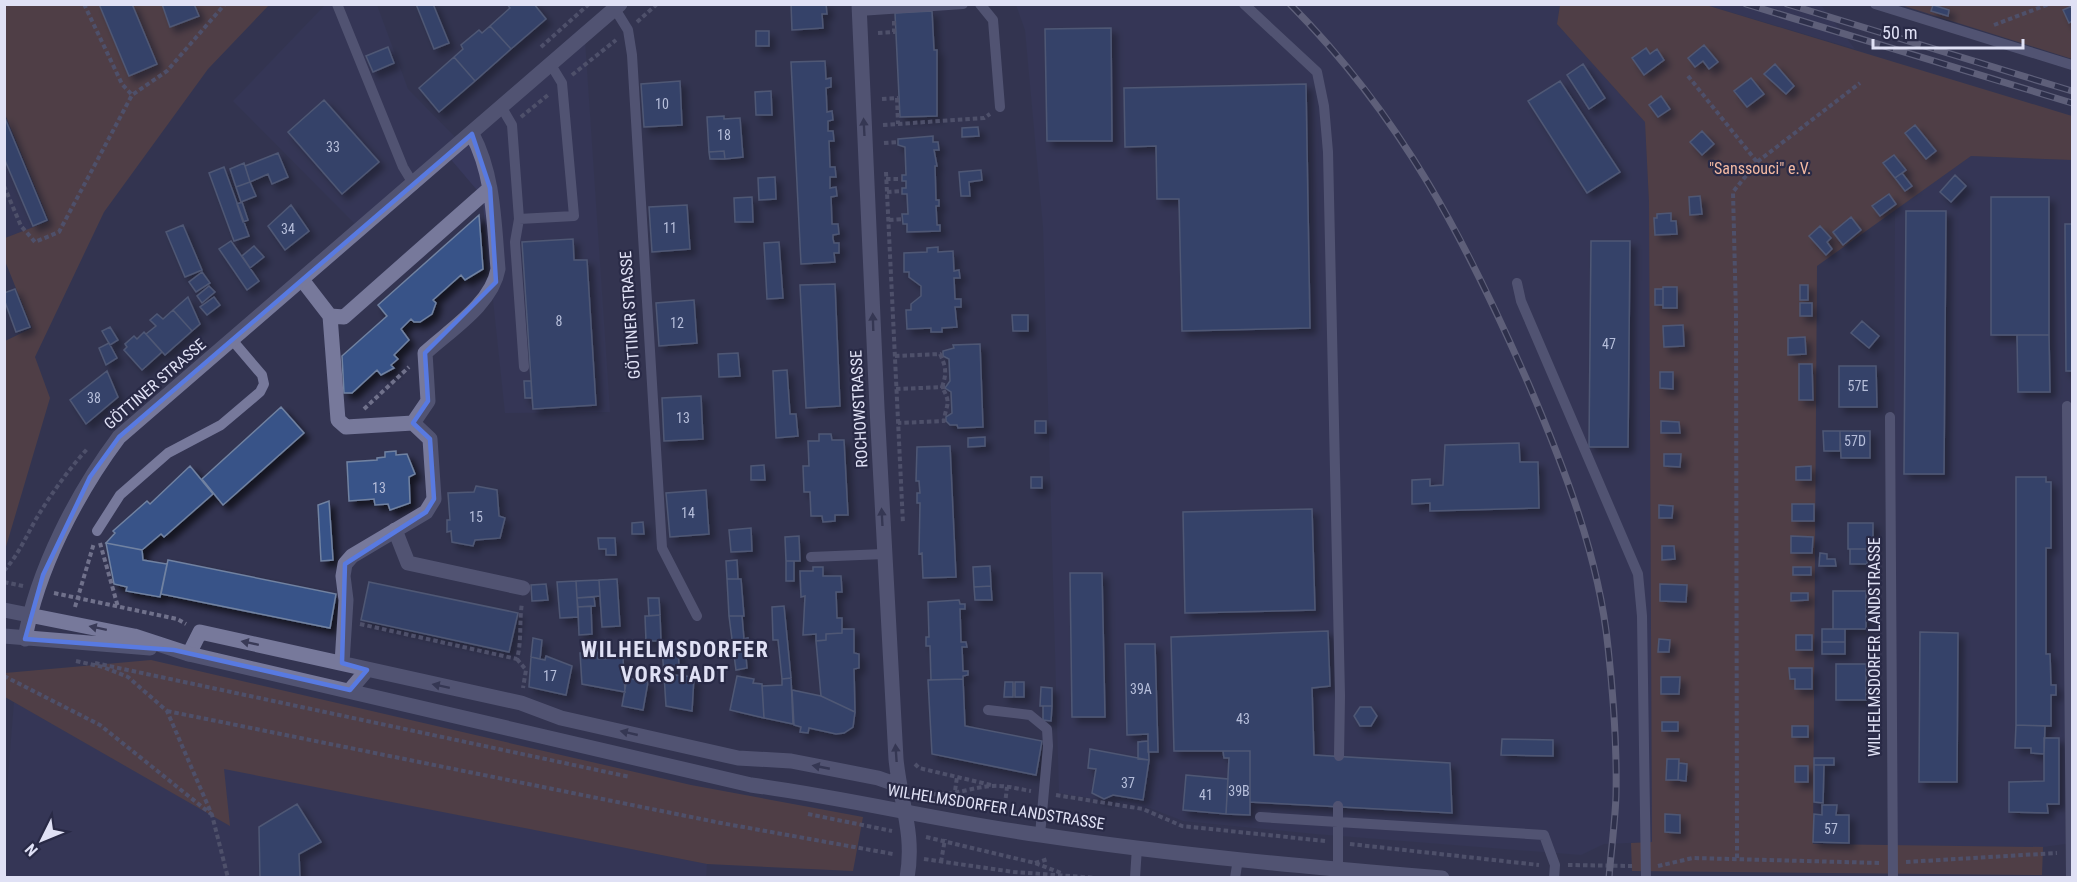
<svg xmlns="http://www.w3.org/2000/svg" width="2077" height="882" font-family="'Roboto Condensed',sans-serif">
<defs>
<filter id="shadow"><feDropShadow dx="5.5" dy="5.5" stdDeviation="3" flood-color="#0009"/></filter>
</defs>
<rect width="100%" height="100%" fill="#333451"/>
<path fill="#38395d" d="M325,5H377L408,89L455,137L584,25L610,412L505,413L482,196L442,149L359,228L233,101Z
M1016,5H1560L1557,24L1645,122L1649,202L1652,842L1604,844L1581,855L1315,834L1183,821L1150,808L1059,793L1043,227L1025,30Z
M1706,5H1821L1855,49Z
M4,114L49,221L5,238H4Z
M1971,156L2072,160V843L2043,847L1893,846L1895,210Z
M14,702L229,825L223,768L707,864L706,878H5V814Z"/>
<path fill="#714a3a" d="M5,5H269L208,69L104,212L35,357L50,398L5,550V341L32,328L5,261V238L49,221L5,114Z
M1560,5H1706L2072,116V160L1971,156L1817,266L1813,844L2043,847L2042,875L1632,871L1631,843L1652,842L1649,202L1645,122L1557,24Z
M1901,5H2072V59Z
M151,660L691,785L863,817L853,871L707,864L224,769L230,826L5,697V673Z"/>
<path fill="#375388" stroke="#7182a1" stroke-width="1.5" filter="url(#shadow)" d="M99,4H132L157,64L129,76Z
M162,4H194L199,16L170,27Z
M416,4H433L449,43L434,49Z
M507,4H534L546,19L511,49L490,26L510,8Z
M791,4H826L827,14H822L823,28L792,30Z
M1933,5L1949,10L1948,16L1931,11Z
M2072,6V21L2069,23L2063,10Z
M932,11L934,50H937V116L900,117L895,13Z
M490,26L511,49L475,81L454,57L463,49L461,45L479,30L482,33Z
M1111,28L1112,141H1047L1045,29Z
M756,31H769V46H756Z
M1704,45L1718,62L1709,69L1703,61L1695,67L1688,58Z
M388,47L394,63L373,72L366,56Z
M1646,48L1650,54L1657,49L1664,60L1644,75L1632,58Z
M454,57L475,81L439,112L419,88Z
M825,61L826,79L831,78V87L826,88L827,112L832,111L833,120L828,121V131H833L834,141H829L830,167H835L836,177H830V188L836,187L837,196L831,197L832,224H838L839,234L833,235V239L834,243H839V253H834L835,262L801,264L791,62Z
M1583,64L1605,98L1589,109L1567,75Z
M1775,64L1794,86L1786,94L1764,74Z
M1751,78L1764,94L1747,107L1734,91Z
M680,81L682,125L644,127L641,84Z
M1560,81L1620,172L1587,193L1528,101Z
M1306,84L1310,328L1182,331L1179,199H1157L1156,146L1125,147L1124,88Z
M771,91L772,115H756L755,92Z
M1661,96L1670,109L1658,117L1649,105Z
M324,100L379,162L342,194L288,132Z
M4,116L47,220L33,226L4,158Z
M724,116V119L740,118L743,157L725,159L724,151L709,152L707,117Z
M1915,125L1936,151L1926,159L1905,133Z
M978,127L979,136L962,137V128Z
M1702,131L1714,144L1702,155L1690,142Z
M933,136V142H938L939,150H934L937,166H935L936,200H939V206H936L937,225H940V231L907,232V224H903L902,214H908L907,194H902V188H906V181H902V175H906L905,147L898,145V139Z
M724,151L725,159H710L709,152Z
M278,153L288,177L272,184L268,174L250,182L245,166Z
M1894,155L1906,170L1895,178L1883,163Z
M244,163L250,182L236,187L230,169Z
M224,167L249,236L234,241L209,173Z
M981,170L982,180L969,182L970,196H961L959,172Z
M1902,173L1912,186L1905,191L1895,178Z
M1955,175L1966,186L1951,202L1940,192Z
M775,177L776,199L759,200L758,178Z
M250,182L256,196L241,202L236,187Z
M1889,194L1896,204L1880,216L1872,206Z
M1700,196L1702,214L1690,215L1689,197Z
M752,197L753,222H735L734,198Z
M1991,197H2049V335H1991Z
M242,202L248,220L243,222L237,204Z
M291,205L309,231L285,250L268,226Z
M687,205L690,249L652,252L649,207Z
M1906,211H1946L1944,474H1904Z
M1671,213V221H1676L1677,234L1655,235L1654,218H1657V214Z
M479,215L483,269L465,280L461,275L433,300L436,303L432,314L420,322H414L411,319L401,329L409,340L394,355L398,359L391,365L394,368L381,375L377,370L352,393H344L342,356L387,316L378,305Z
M1851,217L1861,230L1843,245L1833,232Z
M2065,224H2072V371H2066Z
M183,225L202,270L185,277L166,232Z
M1820,226L1831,238L1827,242L1832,249L1826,255L1809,236Z
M573,239L574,260H587L596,405L533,409L522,242Z
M231,241L259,281L247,290L219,249Z
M1591,241H1630L1628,447H1589Z
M779,242L783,298L767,299L764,243Z
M254,246L264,257L250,268L242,256Z
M938,247V252L953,251L954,271L959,270L960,278H954L955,299H961V307H955L957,327L942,328V332H931V328L907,329L906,310H911V304L921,296V286L909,277V272H904V253L927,252V248Z
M202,272L210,283L196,292L189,282Z
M835,284L840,406L806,408L800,285Z
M1800,285H1808V300H1800Z
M209,286L215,292L202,303L197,296Z
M1663,287H1677V308H1663Z
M15,289L30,327L16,332L4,299V293Z
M1655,289H1663V305H1655Z
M188,297L200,324L192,331L173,310Z
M214,297L220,305L207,315L200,307Z
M694,300L697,343L659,346L656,303Z
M1800,303H1812V316H1800Z
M173,310L192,331L165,355L146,334L156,326L150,320L157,314L163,319Z
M1012,315H1028V331H1013Z
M1862,321L1879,336L1869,348L1851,333Z
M1683,325L1684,346L1664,347L1663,326Z
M110,327L118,340L110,345L102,331Z
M144,332L162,352L142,370L124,350L127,347L125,344L134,336L137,339Z
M2017,335H2049L2050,392H2018Z
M1805,337L1806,354L1788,355V338Z
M109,343L117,358L106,365L99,348Z
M980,344L983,427L958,428L957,425H950L946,421V417L952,413L951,392L945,388L950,381L949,359L943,356V351L954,348L953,345Z
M738,353L740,376L719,377L718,354Z
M1799,364H1812L1813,400H1799Z
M1839,366H1876L1877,407H1839Z
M787,370L790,414H796L798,436L776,438L773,371Z
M107,371L118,397L86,424L70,400Z
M1660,372H1673V389L1660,388Z
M524,381H531L532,398H525Z
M701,396L703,439L664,441L662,398Z
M281,407L304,433L223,505L202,479Z
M1035,421H1046V433H1035Z
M1661,421L1679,422L1680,433H1661Z
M1823,431H1840V451H1824Z
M1840,431H1870V458H1841Z
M819,434H831L832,440H844L848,515H835V521L823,522L822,516H811L810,492H804L803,466H809L808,441H819Z
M985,437V446L968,447V438Z
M1519,443L1520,462H1538L1539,508L1430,511V503L1412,504V480L1430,479V486L1443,485L1445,445Z
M950,446L956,577L923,578L922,553L919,554L920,503H917V493H920L919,481H916L917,447Z
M396,451V455L407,454L415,474L409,477L410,503L390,510L388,504L375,505L374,499L349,501L347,462L377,460V458L385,457V452Z
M1664,454H1681L1680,467L1664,466Z
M764,465L765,480H751V466Z
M190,466L213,494L164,537L161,534L142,550L106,543L115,533L113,531L147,501L150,504Z
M1811,466V480H1796V467Z
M1031,477H1042V488H1031Z
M2016,477H2046V482H2051V548H2046V654H2050L2051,685H2056V695H2051V726L2016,725Z
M476,486L497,490L499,516L505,518L500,538L475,540L473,546L452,542L451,531L447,532V520H450L448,493L474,492Z
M706,490L709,534L670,537L666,493Z
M329,501L333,560L321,561L318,505Z
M1792,504H1814V521H1792Z
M1659,505L1673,506L1672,518H1659Z
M1312,509L1315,610L1185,613L1183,512Z
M643,522L644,534H632V523Z
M1848,523H1873V549H1848Z
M751,528L752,551L731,552L729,530Z
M799,536L800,561H786L785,537Z
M1791,536L1813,537L1812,553H1791Z
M598,538H615L616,555H606V549H599Z
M106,543L142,550L143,560L167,564L160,597L126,591L127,587L114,584Z
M1662,546H1674L1675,559L1662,560Z
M1850,549H1868L1867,564H1850Z
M1820,553L1827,554V559H1835L1836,566H1819Z
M168,560L336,594L330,628L161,594Z
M737,560L738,579H727L726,561Z
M786,561H794V581H786Z
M990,566L991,586L974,587L973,567Z
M813,567H823V576H841L842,592H836L837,618H842V633L826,634V640L816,641V634L803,635L805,596L801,597L800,571H813Z
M1793,567H1811V575H1793Z
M1070,573H1102L1105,717H1072Z
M617,579L620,626L602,627L599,580Z
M727,579H741L744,616H729Z
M599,580L600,596L577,598L576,581Z
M576,581L578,617L560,618L557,582Z
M369,582L518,613L509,652L361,620Z
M546,584L548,600L532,601L531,585Z
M1660,584L1687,585L1686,602L1660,601Z
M991,586L992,600H975L974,587Z
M1833,591H1866V629H1833Z
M1791,593H1808V600L1791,601Z
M594,597L595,606L578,607L577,598Z
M648,598H659L660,615L649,616Z
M959,600L960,604H965V609H960L961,642H966L967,647H962L963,671H968V675L963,676V679L931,680L930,646H926V637H929L928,602Z
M591,606L592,634L579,635L578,607Z
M784,606L791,678L782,679L778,640H773L772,607Z
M660,615L661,641H646L645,616Z
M729,616H742L744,639L748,638L749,646H745L747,668L736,670Z
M842,629H854V653L859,654V668L854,669L855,712L821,696L816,641L826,640V634L842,633Z
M1822,629H1845V642H1822Z
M1328,631L1330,686L1312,688L1314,755L1450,763L1452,813L1250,802V751H1174L1171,637Z
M1920,632L1958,633L1957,782H1919Z
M1796,635H1812V650H1796Z
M533,638L542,640L540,659L531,657Z
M1659,639L1670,640L1669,652H1658Z
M1822,642H1845V654H1822Z
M1125,644H1155L1158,752H1148V734L1127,735Z
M678,648L679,666L672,667L671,675L664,674L662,649Z
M598,652V659L623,658L625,692L582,684L580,653Z
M546,656L572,666L566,695L529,687L531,657L545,660Z
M1836,664H1866V700H1836Z
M1789,668H1812V689H1795V679H1790Z
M664,674L694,677L692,711L666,706Z
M737,676L754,679L753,683L762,684L764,718L730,710Z
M1661,677H1680L1679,694H1661Z
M627,678L648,682L643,710L622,706Z
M791,678L793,724L764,718L762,686L782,685V679Z
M963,679L965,726L1042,741L1036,775L932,754L928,680Z
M1005,682H1013V697H1004Z
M1015,682H1024V697H1015Z
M1041,687L1052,688V706H1040Z
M792,690L821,696L855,712L853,727L844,733L836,734L809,728L808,733L800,732L801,727L794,725Z
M1043,706H1052L1051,721L1043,720Z
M1360,707H1371L1377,716L1371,726H1360L1354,716Z
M1662,722H1678V731H1662Z
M2016,725L2045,726L2044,754L2031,753V748H2015Z
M1792,726H1808V737H1792Z
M2044,738H2059V804H2047L2048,813L2009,812V782L2044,781Z
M1502,739L1553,740V756L1501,755Z
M1148,741L1149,760L1138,759V742Z
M1090,749L1149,760L1143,800L1113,795L1104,799L1092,793L1096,769L1088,768Z
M1223,751H1250V815L1226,814L1229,758H1224Z
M1814,758H1834V765H1814Z
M1667,759H1679L1678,780H1666Z
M1679,763L1687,764L1686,781L1678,780Z
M1814,765H1824L1823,803L1814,802Z
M1795,766H1808V782H1795Z
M1186,775L1228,779L1226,814L1183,810Z
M297,804L321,842L299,854L300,878H260L259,827Z
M1822,805H1837L1836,815H1849V843L1813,842L1814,814L1822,815Z
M1665,814L1680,815V833L1665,832Z"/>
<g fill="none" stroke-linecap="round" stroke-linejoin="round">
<path stroke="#70718b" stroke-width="4" stroke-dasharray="4.5 3" stroke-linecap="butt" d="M84,4L122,84L132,95
M894,21V32
M637,22L657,4
M1994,25L2049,4
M878,33L895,32
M541,47L589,4
M572,75L616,40
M1688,76L1757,162
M897,98L898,124
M882,99L898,98
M521,117L548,95
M883,125L984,118L990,114
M884,143L898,142
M886,172L903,524
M886,179H902
M4,186L21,226L35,242L59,232L132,95L167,71L225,4
M887,192L902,191
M889,220L903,219
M895,356L940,354C946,367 947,373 942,387C952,405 946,403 944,421L898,423
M896,389L945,387
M364,409L409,367
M100,543L118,607
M4,571C18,555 26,537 36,519C51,494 69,469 88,448
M4,582L23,586
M54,593L177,619L186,624
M75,607L94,543
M360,624L517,659C522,640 519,622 522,603
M517,659L526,670L523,688
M76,661L103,667L128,677L167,711L212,815L228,878
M95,663L630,777
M4,676L100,725L211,814
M167,711L721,823L893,854
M915,764L919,768L991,785
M918,791C949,800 962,788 993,786C1005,785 1018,789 1031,791
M1056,795L1143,809L1182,826L1325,841
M953,805L957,777
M1004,813L1007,787
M808,814L892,831
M926,837L1035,863L1061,873
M1350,844L1539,865
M1737,858L1736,314L1733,192L1757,162L1860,83
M924,859L1014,872L1097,878
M941,862L945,839
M1906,862L2057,853
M1035,863L1048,859
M1568,865L1632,866
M1658,866L1693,858L1880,863"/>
<path stroke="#77799b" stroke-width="10" d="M337,4L403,167L414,185
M980,4L993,20L1000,107
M1244,4L1317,72L1324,106L1328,152L1340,696L1339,756
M1875,4L2072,65
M615,9L628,30L632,55L662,548L697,616
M859,11L963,4
M502,108L512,125L519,219L574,216L562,83L551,65
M519,219L515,242L524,367
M1517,283L1521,301L1638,574L1642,616L1646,878
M2067,406L2071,878
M1890,417L1893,878
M97,531L120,495L168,453L221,425L260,392L264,384L262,375L233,341
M811,557L884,554
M988,710L1030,715L1047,729L1048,746L1040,835
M1338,806V822L1544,835L1555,865L1554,878
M1260,817L1338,822V868
M1135,878L1137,847
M1235,878L1238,859"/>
<path stroke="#77799b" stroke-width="15" d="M859,4L877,408L896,759C900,802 915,833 907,878
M303,281L330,316L338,420L346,427L413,423
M330,316L344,317L490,188
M395,530L408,563L523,588
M189,654L200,632L521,703L561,718L738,758L791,761L878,778L898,785
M342,663L346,600L343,576L345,564L352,556L426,512L434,499L430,439L413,423L428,401L425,353C450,330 492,304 498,269C494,224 494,175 472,134
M350,690L367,670"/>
<path stroke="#77799b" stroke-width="15" d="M4,610L134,636L189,654L751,785C848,798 944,822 1041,835C1174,855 1308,867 1442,878
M4,636L150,648
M25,639C37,570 77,493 119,437L620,4"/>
<g stroke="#9293ac" stroke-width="7">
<path id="rail" d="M1290,4C1403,118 1466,241 1529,385C1564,467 1599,557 1608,647C1613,692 1617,751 1616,796C1615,823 1611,851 1609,878
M1746,4L2072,103
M1787,4L2072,91"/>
</g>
<use href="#rail" stroke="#292a46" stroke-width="4.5" stroke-dasharray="14" stroke-linecap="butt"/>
</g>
<defs><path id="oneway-solid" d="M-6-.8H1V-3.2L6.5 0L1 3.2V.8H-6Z" transform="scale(1.5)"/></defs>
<g fill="#393a57">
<use href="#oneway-solid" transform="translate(864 127) rotate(-93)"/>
<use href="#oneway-solid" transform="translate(873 322) rotate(-92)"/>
<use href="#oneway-solid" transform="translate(882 517) rotate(-93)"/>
<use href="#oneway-solid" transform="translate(98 628) rotate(-168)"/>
<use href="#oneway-solid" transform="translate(250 643) rotate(-168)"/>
<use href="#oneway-solid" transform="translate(441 686) rotate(-168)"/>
<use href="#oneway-solid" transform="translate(629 733) rotate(-167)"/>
<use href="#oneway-solid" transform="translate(896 753) rotate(-94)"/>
<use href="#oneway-solid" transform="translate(821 767) rotate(-169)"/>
</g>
<path d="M0 0H2077V882H0ZM472,134L490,188L496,282L425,353L428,401L413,423L430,439L434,499L426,512L345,564L342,663L367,670L350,690L174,650L25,639L43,575L90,477L119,437Z" fill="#333451" fill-opacity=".55" fill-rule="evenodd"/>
<path fill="none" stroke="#587ae1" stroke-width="4.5" stroke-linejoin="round" d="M472,134L490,188L496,282L425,353L428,401L413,423L430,439L434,499L426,512L345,564L342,663L367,670L350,690L174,650L25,639L43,575L90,477L119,437Z"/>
<g text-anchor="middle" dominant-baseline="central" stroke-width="4.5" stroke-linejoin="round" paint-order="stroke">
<g font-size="14" fill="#b6beda">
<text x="662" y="104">10</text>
<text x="724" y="135">18</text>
<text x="333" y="147">33</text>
<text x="670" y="228">11</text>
<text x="288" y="229">34</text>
<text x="559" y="321">8</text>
<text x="677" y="323">12</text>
<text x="1609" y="344">47</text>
<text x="1858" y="386">57E</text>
<text x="94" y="398">38</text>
<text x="683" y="418">13</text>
<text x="1855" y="441">57D</text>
<text x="379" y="488">13</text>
<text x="688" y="513">14</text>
<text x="476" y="517">15</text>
<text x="550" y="676">17</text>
<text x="1141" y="689">39A</text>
<text x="1243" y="719">43</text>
<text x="1128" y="783">37</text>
<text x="1239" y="791">39B</text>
<text x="1206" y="795">41</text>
<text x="1831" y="829">57</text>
</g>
<g font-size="16" fill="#f4baa3" stroke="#292a46">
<text x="1760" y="168">"Sanssouci" e.V.</text>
</g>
<g font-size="16" fill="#e0e1f5" stroke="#292a46">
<text transform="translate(630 315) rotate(-94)">GÖTTINER STRASSE</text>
<text transform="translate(155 384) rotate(-41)">GÖTTINER STRASSE</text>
<text transform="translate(859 409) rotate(-93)">ROCHOWSTRASSE</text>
<text transform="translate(1874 647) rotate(-90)">WILHELMSDORFER LANDSTRASSE</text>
<text transform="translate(996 807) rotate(9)">WILHELMSDORFER LANDSTRASSE</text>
</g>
<g font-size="22" font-weight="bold" letter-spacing="1.5" fill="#e0e1f5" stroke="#292a46">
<text x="675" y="649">WILHELMSDORFER<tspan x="675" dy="25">VORSTADT</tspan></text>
</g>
</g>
<rect width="2077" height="882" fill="none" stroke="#e0e1f5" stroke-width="12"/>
<g transform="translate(42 840) rotate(227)" stroke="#292a46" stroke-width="4.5" paint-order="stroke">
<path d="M0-4.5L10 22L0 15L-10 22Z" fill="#e0e1f5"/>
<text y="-9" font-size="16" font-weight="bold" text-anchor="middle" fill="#e0e1f5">N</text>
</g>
<path d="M1873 39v9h150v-9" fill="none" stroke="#e0e1f5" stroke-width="3"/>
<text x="1882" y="39" font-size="18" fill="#e0e1f5" stroke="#292a46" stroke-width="4.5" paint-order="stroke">50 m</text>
</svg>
